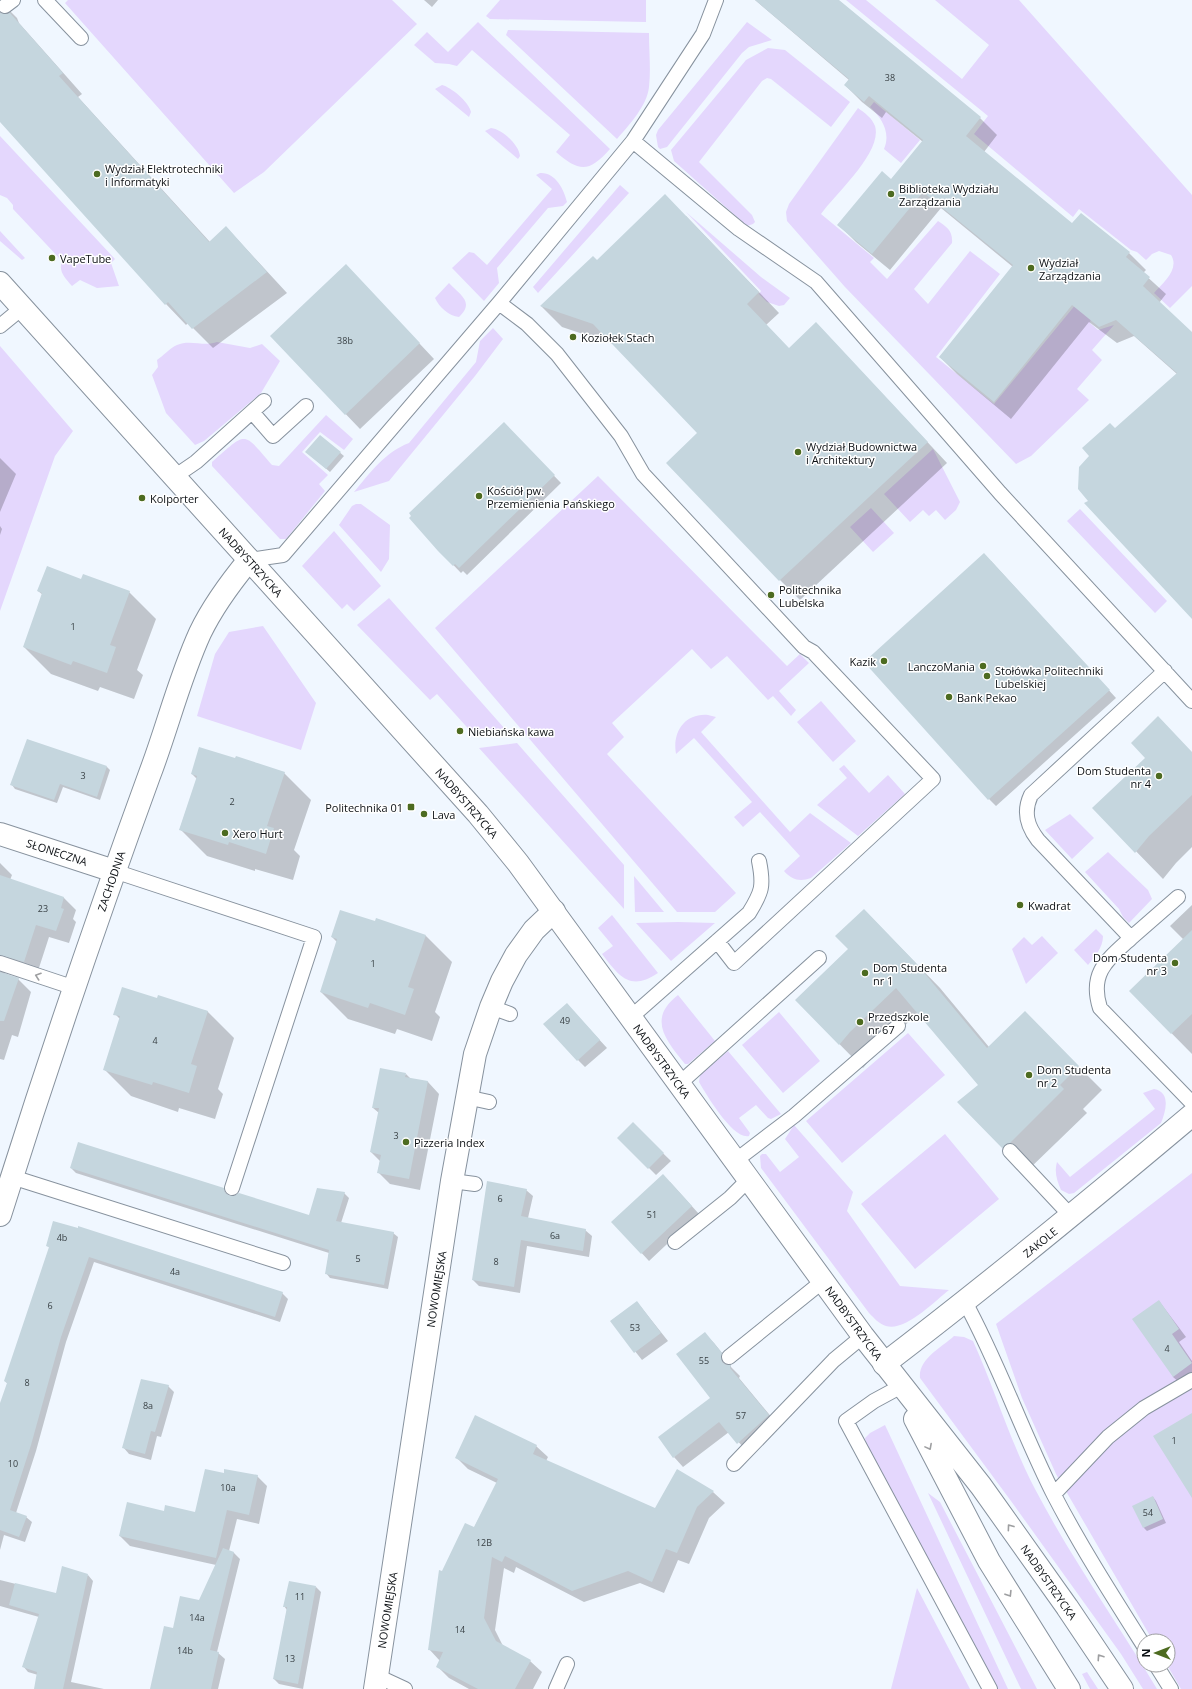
<svg xmlns="http://www.w3.org/2000/svg" width="1192" height="1689" font-family="'Open Sans',sans-serif">
<rect width="100%" height="100%" fill="#f0f7ff"/>
<path fill="#e4d7fd" d="M68,0H392L417,24L264,172L234,193L65,3Z
M500,0H646V22L490,19L486,16Z
M846,0H866L962,79L989,45L935,0H1019L1192,195V286L1170,308L1154,293C1163,283 1180,269 1171,255L1159,251L1152,254L1146,260L1137,252L1131,250L1079,209L1073,217L974,134L988,116Z
M478,22L610,149C589,173 579,172 556,152L570,135L472,50L457,66L449,64L435,63L414,45L427,32L448,52Z
M747,22L772,40L749,47L742,53L667,147L660,149L658,147L656,135L658,130Z
M508,30L649,33C649,51 651,69 649,87C647,106 629,125 617,139L506,35Z
M768,48L785,50L850,102L831,127L771,79L767,78L762,81L699,162L752,215L755,222L753,224L747,226L674,161L671,150L746,60Z
M442,85C451,87 469,102 471,112L469,117L435,89Z
M874,102L920,140L901,163L884,149C891,133 882,118 870,107Z
M858,108C865,113 872,118 875,126C883,152 835,194 821,214L874,258L870,262L887,279L938,221C947,227 953,231 952,243L914,289L928,304L970,251L1000,274L936,357L994,404L1081,298L1093,308L1090,323L1098,330L1114,325L1092,350L1102,360L1077,389L1089,400L1031,456L1016,464L845,287L787,221L786,212L789,204Z
M491,128C502,129 519,145 520,156L518,159L485,131Z
M0,136L115,259L111,263L119,286L97,288L80,280L72,286C65,278 58,271 62,261L13,209V205L7,198L0,195Z
M540,173C555,172 564,189 567,202L563,206L548,208L497,268L499,283L484,301L452,268L469,252L474,253L487,265L552,189L536,175Z
M620,185L629,193L538,293L533,287Z
M686,212L761,277L790,298L784,305L779,306L767,302L759,294L761,291Z
M0,231L25,258L22,260L0,241Z
M449,283C460,295 475,302 459,317C449,316 439,307 435,298Z
M493,328L503,339L475,376L389,481L354,492C370,473 385,452 409,443L476,362L480,341Z
M217,342L250,348L262,344L280,361L261,393L204,441L195,445L166,413L152,375L158,367L157,360C163,356 170,348 177,345C190,339 204,347 217,342Z
M0,346L73,431L55,456L0,611Z
M326,415L353,439L344,450L320,432L302,452L328,475L319,484L325,491L286,539H280L212,466V462C247,432 242,430 272,465L279,466Z
M933,449L960,502L956,510L945,520L936,510L929,516L923,510L910,522L884,494Z
M598,476L787,666L800,654L809,663L779,691L796,710L791,716L773,696L768,700L727,656L711,669L692,649L612,723L624,737L607,754L736,893L715,912H677L435,628Z
M356,504H361L390,525L389,559L381,572L339,525L352,506Z
M871,508L894,533L873,552L850,527Z
M1080,509L1167,601L1155,613L1067,521Z
M334,531L381,586L354,611L347,604L342,609L302,566Z
M389,598L505,729L474,735L437,694L430,700L357,625Z
M263,626L316,703L301,750L197,716L215,654L229,632Z
M821,701L856,741L833,762L797,722Z
M708,715L716,717L701,732L790,832L810,813L851,843L811,878C800,882 792,880 784,871L800,856L760,812L743,827L734,817L752,802L694,738L676,754C672,732 685,713 708,715Z
M517,743L624,865V909L479,748Z
M844,765L869,793L888,775L905,794L858,836L817,805L847,778L839,769Z
M1070,814L1094,838L1072,859L1045,830Z
M1108,852L1148,890L1152,899L1129,923L1123,917L1119,909L1085,872Z
M634,876L664,912H635Z
M612,915L658,973C630,992 619,976 602,954L613,946L598,928Z
M678,922L715,923L671,961L636,923Z
M1096,929L1103,936C1103,948 1095,956 1088,965L1074,950Z
M1042,936L1058,953L1026,984L1012,949L1024,937L1032,945Z
M678,995L715,1041L688,1064H685C666,1040 647,1019 678,995Z
M779,1012L820,1061L783,1093L742,1045Z
M908,1033L945,1075L842,1163L806,1121Z
M728,1051L781,1114L771,1119L768,1118L756,1105L739,1118L750,1133L749,1136C733,1140 706,1094 699,1082L700,1075Z
M1154,1089C1171,1092 1166,1111 1161,1123L1074,1193L1069,1194L1061,1190C1057,1181 1054,1172 1057,1162L1070,1177L1155,1109L1143,1093Z
M794,1125L853,1192L847,1211L900,1286L949,1290C935,1301 905,1332 886,1326C879,1324 874,1318 869,1313L761,1168L760,1156L762,1154H766L780,1172L799,1157L785,1139Z
M945,1134L999,1199L915,1269L861,1204Z
M1192,1173V1689H1181L1167,1665L1168,1641H1153L1056,1474L1022,1398L996,1324Z
M954,1336L964,1337L973,1341C995,1390 1010,1441 1035,1489C1071,1558 1117,1622 1157,1689H1143L1121,1654L1011,1501L920,1378C918,1359 941,1348 954,1336Z
M885,1425L1008,1689H994L866,1444L865,1438L870,1433Z
M928,1493L940,1502L1037,1689H1021Z
M917,1588L970,1689H891Z
M1087,1672L1098,1689H1090L1082,1674Z"/>
<path fill="#0003" d="M424,0H438L432,7Z
M755,0H838L980,118L997,135L984,152L1073,225L1129,253L1146,270L1143,273L1166,294L1159,303L1192,334V618L1089,501L1115,430L1177,374L1134,336L1117,343L1089,322L1011,419L957,374L940,357L1013,267L941,208L890,270L856,242L839,225L891,180L923,142L886,112L882,118L862,102L845,85L849,80Z
M0,1L17,18L19,23L82,94L78,97L210,242L226,227L287,293L213,348L188,323L186,325L166,304L0,120Z
M686,216L779,313L766,325L789,349L816,323L947,463L800,600L780,580L699,433L613,344L562,327L541,306L597,261Z
M360,280L434,359L360,429L271,336Z
M504,424L561,483L467,575L463,571L461,573L439,550Z
M320,436L344,456L330,472L310,455Z
M0,458L16,474L0,512Z
M0,526L2,529L0,535Z
M991,561L1116,698L996,806L989,799Z
M82,580L129,592L156,619L137,670L143,675L134,699L100,687L98,691L51,674L24,647L43,595L38,591Z
M1192,752V847L1176,863L1163,879L1094,808Z
M107,767L110,770L100,800L63,787L57,803L15,789L12,785Z
M284,773L311,800L294,850L300,856L293,880L255,869V871L207,856L180,829L197,779L192,774Z
M0,863L12,875L10,880L64,898L76,910L73,919L76,922L69,943L49,937L37,974L7,969L4,973L18,979L31,992L18,1037L12,1035L4,1060L0,1059Z
M1192,905V1054L1130,991L1184,940L1170,926Z
M864,910L940,988L989,1047L1025,1013L1102,1090L1083,1109L1087,1113L1027,1171L959,1102L980,1085L918,1013L873,1056L863,1068L796,1000L849,949Z
M426,936L452,962L435,1012L440,1017L432,1041L397,1029L395,1034L348,1019L321,992L337,942L332,937Z
M158,999L207,1011L234,1038L218,1089L223,1094L215,1119L179,1108L178,1112L131,1096L104,1069L120,1019L115,1014Z
M574,1012L607,1048L585,1067L578,1060Z
M406,1074L411,1079L428,1082L439,1094L420,1190L390,1184L378,1172L380,1161L371,1152L379,1113L373,1108Z
M633,1124L671,1161L656,1175L619,1138Z
M71,1168L223,1189L229,1197L309,1216L344,1193L349,1198L341,1223L393,1233L398,1237L388,1289L330,1278L326,1273L329,1253L76,1173Z
M670,1182L699,1214L649,1261L613,1222Z
M526,1190L533,1196L528,1218L585,1230L592,1236L589,1257L527,1246L520,1293L479,1286L473,1280Z
M47,1246L282,1293L288,1299L280,1322L94,1262L66,1342L36,1451L16,1513L26,1517L32,1522L25,1542L4,1535L0,1550V1406L8,1384L5,1381L50,1248Z
M1159,1301L1186,1337L1179,1342L1192,1361V1376L1181,1384L1173,1377Z
M637,1302L668,1341L642,1360L611,1321Z
M704,1333L714,1343L731,1364V1367L740,1376L739,1378L778,1425L748,1452L729,1432L683,1467L674,1457L711,1398Z
M168,1386L174,1392L161,1437L157,1436L151,1460L129,1454L123,1447Z
M536,1446L548,1457L546,1461L655,1509L713,1492L725,1503L709,1518L689,1564L678,1560L664,1593L640,1583L584,1602L516,1567L514,1573L504,1568L495,1630L503,1646L530,1661L542,1672L533,1689H469L449,1678L438,1667L440,1661L429,1649L443,1572L474,1528L497,1483L468,1469L456,1457Z
M225,1474L257,1476L267,1486L259,1524L237,1519L229,1551L234,1553L240,1559L217,1652L225,1659L218,1689H192L174,1630L200,1601L216,1565L130,1546L120,1536L165,1512L195,1513Z
M1153,1497L1156,1501L1166,1523L1147,1531L1144,1528Z
M88,1575L93,1581L71,1682L104,1689H35L38,1675L28,1672L23,1666L39,1617L0,1606V1580L56,1594Z
M316,1587L321,1592L303,1689L279,1684L274,1679L287,1610L284,1606Z"/>
<path fill="#c5d6de" d="M755,0H839L981,117L966,136L1072,223L1081,213L1130,252L1126,257L1150,277L1143,286L1192,332V619L1084,503L1088,501L1078,489L1079,467L1089,456L1082,448L1110,423L1115,428L1177,373L1116,320L1099,327L1072,305L994,402L939,357L1013,265L923,192L872,254L837,225L882,171L891,179L923,140L869,96L864,102L844,85L849,79Z
M0,13L6,14L10,13L63,73L59,76L209,242L226,226L267,272L192,329L168,302L165,305L0,122Z
M665,194L759,292L747,304L789,348L816,322L928,442L779,581L666,463L697,433L593,324L540,306L593,256L597,260Z
M346,264L420,343L345,415L270,336Z
M504,422L555,475L459,568L455,564L453,566L438,551L409,518L411,516L409,513Z
M320,435L341,452L326,469L305,452Z
M984,553L1110,690L988,800L864,662Z
M47,566L81,579L83,574L130,591L110,645L116,647L107,673L73,661L71,665L23,647L42,593L37,591Z
M1158,716L1192,752V795L1149,836L1135,853L1092,808L1145,758L1131,743Z
M27,739L107,766L97,797L60,784L54,800L10,785Z
M199,747L235,758L236,756L285,772L267,826L274,828L266,854L229,842L228,845L179,830L197,776L191,774Z
M0,875L64,897L61,908L64,909L56,931L36,925L24,962L0,955Z
M864,909L916,963L987,1048L1025,1011L1079,1066L1060,1085L1064,1089L1010,1143L1002,1148L957,1102L978,1085L896,988L850,1032L839,1045L795,1000L848,949L835,936Z
M340,910L375,921L376,918L426,935L408,987L414,989L405,1015L370,1003L368,1008L320,992L337,939L331,937Z
M1192,930V1014L1171,1034L1129,991Z
M0,972L19,978L4,1021H0Z
M122,987L157,998L158,995L208,1011L191,1064L197,1066L189,1093L153,1082L152,1085L103,1070L120,1016L113,1015Z
M567,1003L600,1040L577,1061L543,1024Z
M380,1068L406,1073L405,1077L428,1081L409,1179L377,1173L381,1155L370,1152L379,1108H372Z
M633,1122L664,1153L648,1169L617,1138Z
M78,1142L224,1188L225,1193L230,1196H234L239,1193L309,1215L317,1188L345,1192L336,1221L394,1232L384,1285L325,1274L329,1250L70,1168Z
M663,1174L692,1206L641,1254L611,1222Z
M487,1181L527,1189L521,1216L586,1229L583,1251L521,1240L514,1287L472,1280Z
M53,1221L78,1228V1226L283,1292L275,1317L89,1257L61,1337L31,1445L10,1510L27,1516L19,1537L0,1530V1403L7,1383L4,1381L49,1247L46,1246Z
M1159,1300L1179,1329L1172,1334L1192,1363L1173,1377L1132,1319Z
M637,1301L661,1333L634,1353L610,1321Z
M705,1332L722,1353V1362L726,1365H731L730,1368L769,1415L737,1444L719,1422L673,1458L658,1437L710,1398L676,1354Z
M141,1379L169,1385L155,1432L151,1431L145,1454L122,1448Z
M1192,1413V1498L1153,1436Z
M475,1415L537,1445L533,1454L655,1508L677,1469L714,1491L697,1507L677,1553L666,1549L652,1582L628,1571L572,1591L505,1556L502,1562L492,1557L484,1618L496,1641L531,1660L515,1689H478L436,1667L443,1652L428,1650L439,1570L442,1571L465,1523L474,1527L498,1479L455,1458Z
M205,1469L224,1473V1469L258,1475L249,1515L227,1510L216,1558L119,1536L127,1502L164,1511L165,1505L195,1512Z
M1153,1496L1163,1519L1143,1528L1132,1506Z
M223,1548L234,1552L210,1650L219,1652L211,1689H150L164,1626L173,1628L180,1596L199,1600Z
M62,1566L88,1574L63,1689H34L37,1672L22,1667L39,1614L9,1605L15,1583L56,1593Z
M289,1581L316,1586L298,1684L273,1679L287,1607H283Z"/>
<g fill="none" stroke-linecap="round" stroke-linejoin="round">
<g stroke="#87929e" stroke-width="16">
<path id="service" d="M45,0L81,38
M5,6L13,0
M633,141L739,229L816,282L1000,493L1192,701
M499,303L527,324L557,354L621,436L643,474L791,633L804,647L813,652L933,779L734,963L717,941
M0,326L22,308
M253,413L273,436L306,406
M174,477L196,462L264,401
M249,560L283,555L499,303L633,141L703,34L716,0
M1165,671L1031,795C1023,812 1027,826 1038,840L1131,938C1107,960 1089,973 1100,1008L1192,1103
M114,871L314,937L232,1188
M1131,938L1178,897
M0,963L75,988
M491,1007L510,1014
M630,1018L749,913C762,892 764,886 759,861
M679,1084L819,958
M466,1097L489,1102
M1010,1151L1071,1216
M735,1161L794,1116L898,1026
M12,1177L283,1263
M452,1181L475,1184
M675,1242L730,1198L749,1179
M965,1302C999,1364 1022,1432 1054,1495C1081,1547 1113,1597 1144,1646
M729,1357L823,1281
M898,1388L874,1401L846,1421L990,1689
M734,1464L834,1360L863,1336
M1054,1494L1108,1437L1144,1408L1192,1380
M1156,1665L1171,1689
M377,1676L405,1689
M556,1689L567,1664"/>
</g>
<g stroke="#87929e" stroke-width="24">
<path id="minor" d="M0,834L114,871
M0,1215C46,1068 96,921 149,776C167,729 179,679 200,633C213,606 230,583 249,560
M884,1364C989,1284 1091,1200 1192,1115
M375,1689L452,1181L475,1054L491,1007L502,981L516,955L534,930L554,911"/>
</g>
<g stroke="#87929e" stroke-width="24">
<path id="tertiary" d="M0,283L478,814L518,863L863,1336L981,1486L1067,1607L1122,1689
M915,1419L989,1561L1069,1689"/>
</g>
<use href="#service" stroke="#fff" stroke-width="14"/>
<use href="#minor" stroke="#fff" stroke-width="22"/>
<use href="#tertiary" stroke="#fff" stroke-width="22"/>
</g>
<defs><path id="oneway-chevron" d="M-2-3.5L2.5 0L-2 3.5" fill="none" stroke-width="1.6" stroke-linecap="round" stroke-linejoin="round"/></defs>
<g stroke="#9e9fa1">
<use href="#oneway-chevron" transform="translate(38 976) rotate(-161)"/>
<use href="#oneway-chevron" transform="translate(929 1447) rotate(62)"/>
<use href="#oneway-chevron" transform="translate(1010 1527) rotate(-126)"/>
<use href="#oneway-chevron" transform="translate(1009 1594) rotate(58)"/>
<use href="#oneway-chevron" transform="translate(1100 1657) rotate(-124)"/>
</g>
<g fill="#4d6b20" stroke="#fff" stroke-width="1.5">
<circle cx="97" cy="174" r="4"/>
<circle cx="891" cy="194" r="4"/>
<circle cx="52" cy="258" r="4"/>
<circle cx="1031" cy="268" r="4"/>
<circle cx="573" cy="337" r="4"/>
<circle cx="798" cy="452" r="4"/>
<circle cx="479" cy="496" r="4"/>
<circle cx="142" cy="498" r="4"/>
<circle cx="771" cy="595" r="4"/>
<circle cx="884" cy="661" r="4"/>
<circle cx="983" cy="666" r="4"/>
<circle cx="987" cy="676" r="4"/>
<circle cx="949" cy="697" r="4"/>
<circle cx="460" cy="731" r="4"/>
<circle cx="1159" cy="776" r="4"/>
<rect x="407" y="803" width="8" height="8" rx="2"/>
<circle cx="424" cy="814" r="4"/>
<circle cx="225" cy="833" r="4"/>
<circle cx="1020" cy="905" r="4"/>
<circle cx="1175" cy="963" r="4"/>
<circle cx="865" cy="973" r="4"/>
<circle cx="860" cy="1022" r="4"/>
<circle cx="1029" cy="1075" r="4"/>
<circle cx="406" cy="1142" r="4"/>
</g>
<g text-anchor="middle" dominant-baseline="central" stroke-width="3" stroke-linejoin="round" paint-order="stroke">
<g font-size="9" fill="#3a4246">
<text x="890" y="77">38</text>
<text x="345" y="340">38b</text>
<text x="73" y="626">1</text>
<text x="83" y="775">3</text>
<text x="232" y="801">2</text>
<text x="43" y="908">23</text>
<text x="373" y="963">1</text>
<text x="565" y="1020">49</text>
<text x="155" y="1040">4</text>
<text x="396" y="1135">3</text>
<text x="500" y="1198">6</text>
<text x="652" y="1214">51</text>
<text x="555" y="1235">6a</text>
<text x="62" y="1237">4b</text>
<text x="358" y="1258">5</text>
<text x="496" y="1261">8</text>
<text x="175" y="1271">4a</text>
<text x="50" y="1305">6</text>
<text x="635" y="1327">53</text>
<text x="1167" y="1348">4</text>
<text x="704" y="1360">55</text>
<text x="27" y="1382">8</text>
<text x="148" y="1405">8a</text>
<text x="741" y="1415">57</text>
<text x="1174" y="1440">1</text>
<text x="13" y="1463">10</text>
<text x="228" y="1487">10a</text>
<text x="1148" y="1512">54</text>
<text x="484" y="1542">12B</text>
<text x="300" y="1596">11</text>
<text x="197" y="1617">14a</text>
<text x="460" y="1629">14</text>
<text x="185" y="1650">14b</text>
<text x="290" y="1658">13</text>
</g>
<g font-size="11" fill="#0c1014" stroke="#fff" text-anchor="start">
<text x="105" y="168">Wydział Elektrotechniki<tspan x="105" dy="13">i Informatyki</tspan></text>
<text x="899" y="188">Biblioteka Wydziału<tspan x="899" dy="13">Zarządzania</tspan></text>
<text x="60" y="258">VapeTube</text>
<text x="1039" y="262">Wydział<tspan x="1039" dy="13">Zarządzania</tspan></text>
<text x="581" y="337">Koziołek Stach</text>
<text x="806" y="446">Wydział Budownictwa<tspan x="806" dy="13">i Architektury</tspan></text>
<text x="487" y="490">Kościół pw.<tspan x="487" dy="13">Przemienienia Pańskiego</tspan></text>
<text x="150" y="498">Kolporter</text>
<text x="779" y="589">Politechnika<tspan x="779" dy="13">Lubelska</tspan></text>
<text x="876" y="661" text-anchor="end">Kazik</text>
<text x="975" y="666" text-anchor="end">LanczoMania</text>
<text x="995" y="670">Stołówka Politechniki<tspan x="995" dy="13">Lubelskiej</tspan></text>
<text x="957" y="697">Bank Pekao</text>
<text x="468" y="731">Niebiańska kawa</text>
<text x="1151" y="770" text-anchor="end">Dom Studenta<tspan x="1151" dy="13">nr 4</tspan></text>
<text x="403" y="807" text-anchor="end">Politechnika 01</text>
<text x="432" y="814">Lava</text>
<text x="233" y="833">Xero Hurt</text>
<text x="1028" y="905">Kwadrat</text>
<text x="1167" y="957" text-anchor="end">Dom Studenta<tspan x="1167" dy="13">nr 3</tspan></text>
<text x="873" y="967">Dom Studenta<tspan x="873" dy="13">nr 1</tspan></text>
<text x="868" y="1016">Przedszkole<tspan x="868" dy="13">nr 67</tspan></text>
<text x="1037" y="1069">Dom Studenta<tspan x="1037" dy="13">nr 2</tspan></text>
<text x="414" y="1142">Pizzeria Index</text>
</g>
<g font-size="11" fill="#0c1014" stroke="#fff">
<text transform="translate(251 562) rotate(48)">NADBYSTRZYCKA</text>
<text transform="translate(467 803) rotate(49)">NADBYSTRZYCKA</text>
<text transform="translate(57 852) rotate(18)">SŁONECZNA</text>
<text transform="translate(111 881) rotate(-71)">ZACHODNIA</text>
<text transform="translate(662 1061) rotate(54)">NADBYSTRZYCKA</text>
<text transform="translate(1040 1242) rotate(-39)">ZAKOLE</text>
<text transform="translate(436 1289) rotate(-81)">NOWOMIEJSKA</text>
<text transform="translate(854 1323) rotate(54)">NADBYSTRZYCKA</text>
<text transform="translate(1049 1582) rotate(55)">NADBYSTRZYCKA</text>
<text transform="translate(387 1610) rotate(-81)">NOWOMIEJSKA</text>
</g>
</g>
<g transform="translate(1156 1653) rotate(270)"><circle r="19" fill="#ffffff" stroke="#9e9fa1"/>
<path d="M0-3L7 15L0 10L-7 15Z" fill="#4d6b20"/>
<text y="-6" font-size="11" font-weight="bold" text-anchor="middle" fill="#0c1014">N</text>
</g>
</svg>
